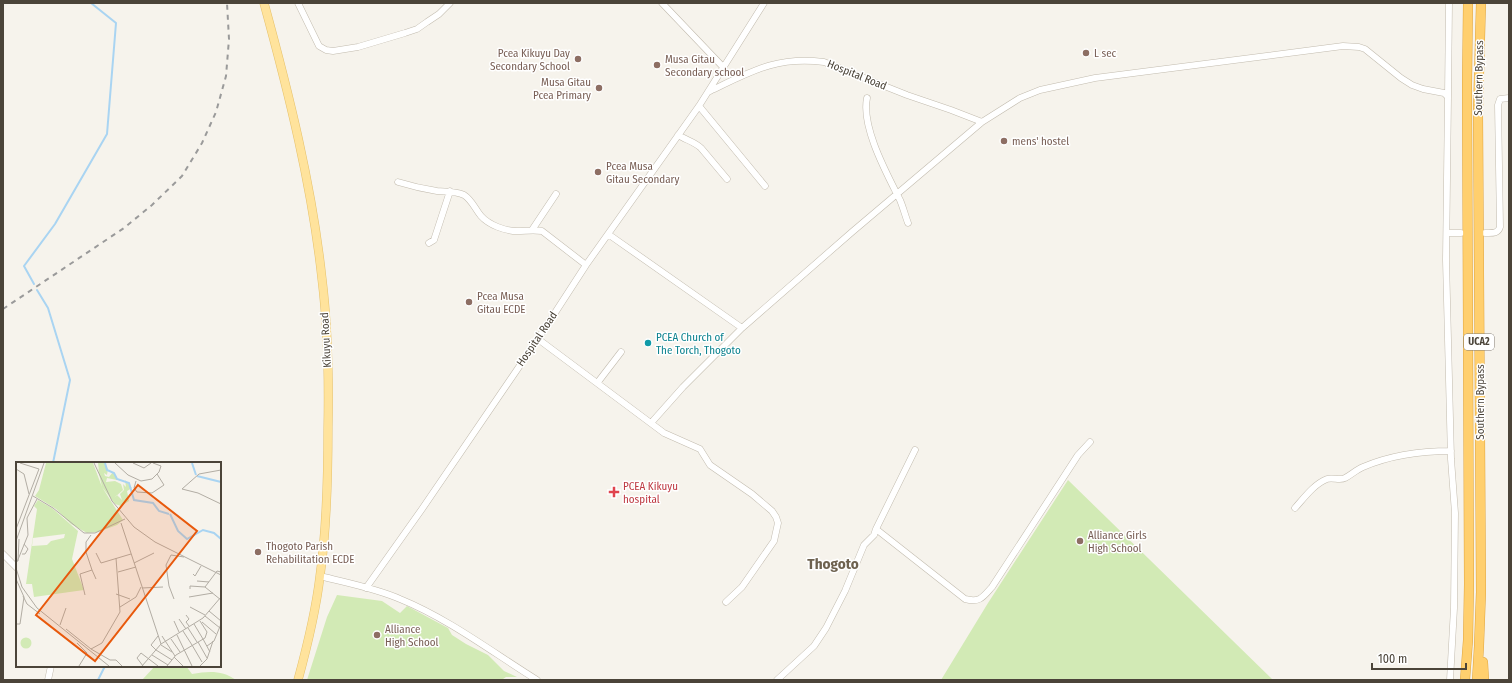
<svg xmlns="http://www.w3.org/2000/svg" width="1512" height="683" font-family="'Fira Sans Condensed',sans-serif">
<rect width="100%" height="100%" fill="#f6f3ec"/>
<path fill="#d2eab5" d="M1068,480L1273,680H941L988,603Z
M337,595L382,601L400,613L407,606L448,628L452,635L466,644L488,655L504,671L517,677H506L503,679V680H307L327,617Z
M155,666H186L192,674C209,671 222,670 236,680H142Z"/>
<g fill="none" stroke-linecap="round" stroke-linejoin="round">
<path stroke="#a9d4f2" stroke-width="2" d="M34,284L24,266L55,224L107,134L116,23L91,3
M37,290L48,308L70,380L53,463
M98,680L105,666"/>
<g stroke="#c2bbae" stroke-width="7">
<path id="minor" d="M298,3L319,46L326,50L333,51L358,47L405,33L417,29L427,22L439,14L450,3
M662,3L724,68
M710,91C752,71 777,56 824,62L907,95L951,110L982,122
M1448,97L1449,3
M867,98C861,127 887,174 900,200C903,207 905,215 908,223
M699,106L765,186
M678,135C686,140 695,142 701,148L727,179
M398,182C411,186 424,189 437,191C446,192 455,191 464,195C472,200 475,209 481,216C489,225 505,231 517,231C526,231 533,230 542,231L586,265
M532,230L556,194
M1447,233H1461
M1485,233C1492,233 1498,234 1500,227L1498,105L1500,99L1509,98
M608,234L742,328
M429,243L434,240L450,191
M538,339L664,433L700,449L710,465L752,494L772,511L776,517L778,523L774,541L742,587L726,602
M598,382L621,352
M651,423L683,387L742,328L852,232L982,122L1020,98L1040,90L1095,78L1343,46L1359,47L1365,49L1401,78L1412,85L1423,89L1444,93L1448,97L1446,260L1451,459L1455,513L1454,608L1450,680
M915,450L876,529L965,599C980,603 983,597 992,587L1078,455L1090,442
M1295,508C1304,498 1314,484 1327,479C1333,477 1340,481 1345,478C1351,475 1356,470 1363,467C1391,455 1420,451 1451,451
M3,554L17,568
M320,576C347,583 375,588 400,599C449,619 492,652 537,680
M366,588L422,509L538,339L586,265L699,106L764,3
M48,680L51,666
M777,680L814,646L826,628L845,591L864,545L874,535L876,529"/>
</g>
<g stroke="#e6c16a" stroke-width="9">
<path id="major" d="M264,3C289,94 312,186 322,279C328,328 329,378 328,428C328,477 327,527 320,576C316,610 307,647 298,680"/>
</g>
<g stroke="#e0a43c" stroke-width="10">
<path id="highway" d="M1483,662L1484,680
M1465,680L1468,640L1469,584L1467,85L1468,3
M1477,680L1479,646L1481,592L1478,111L1481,3"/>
</g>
<use href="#minor" stroke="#fff" stroke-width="6"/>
<use href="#major" stroke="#ffe39c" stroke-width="8"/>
<use href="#highway" stroke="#ffcf6e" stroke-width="9"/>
<path stroke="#9a9a9a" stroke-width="2" stroke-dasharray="5 5" stroke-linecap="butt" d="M3,309L124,228L152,205L182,176L202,143L216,112L226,76L229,39L227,3"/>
</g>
<g fill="#8d6e63" stroke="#fff" stroke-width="1.5">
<circle cx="1086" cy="53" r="4"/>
<circle cx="578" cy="59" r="4"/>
<circle cx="657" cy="65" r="4"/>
<circle cx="599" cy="88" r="4"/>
<circle cx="1004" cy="141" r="4"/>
<circle cx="598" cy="172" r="4"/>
<circle cx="469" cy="302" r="4"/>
<circle cx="1080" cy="541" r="4"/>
<circle cx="258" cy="552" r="4"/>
<circle cx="377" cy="635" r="4"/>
</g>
<circle fill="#0f9aa8" stroke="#fff" stroke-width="1.5" cx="648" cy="343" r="4"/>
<path fill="#e0444e" stroke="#fff" stroke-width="1.5" d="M612 486h4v4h4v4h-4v4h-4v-4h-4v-4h4z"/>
<g text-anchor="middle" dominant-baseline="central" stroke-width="3" stroke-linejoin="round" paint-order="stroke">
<rect fill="#fff" stroke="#817c74" stroke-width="1" x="1464" y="334" width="30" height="16" rx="3"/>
<g font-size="10" font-weight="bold" fill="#4b4439">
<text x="1479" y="342">UCA2</text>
</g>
<g font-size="11" fill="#785e54" stroke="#fff" text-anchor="start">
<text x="570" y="53" text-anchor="end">Pcea Kikuyu Day<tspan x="570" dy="13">Secondary School</tspan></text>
<text x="1094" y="53">L sec</text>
<text x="665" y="59">Musa Gitau<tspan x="665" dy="13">Secondary school</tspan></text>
<text x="591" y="82" text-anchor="end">Musa Gitau<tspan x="591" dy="13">Pcea Primary</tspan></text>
<text x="1012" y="141">mens' hostel</text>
<text x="606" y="166">Pcea Musa<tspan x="606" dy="13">Gitau Secondary</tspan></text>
<text x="477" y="296">Pcea Musa<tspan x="477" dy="13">Gitau ECDE</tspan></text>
<text x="1088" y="535">Alliance Girls<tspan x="1088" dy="13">High School</tspan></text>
<text x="266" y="546">Thogoto Parish<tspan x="266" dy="13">Rehabilitation ECDE</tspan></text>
<text x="385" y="629">Alliance<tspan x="385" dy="13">High School</tspan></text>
</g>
<g font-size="11" fill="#4b4439" stroke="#fff">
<text transform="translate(857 75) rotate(22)">Hospital Road</text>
<text transform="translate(1479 78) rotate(-89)">Southern Bypass</text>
<text transform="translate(537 339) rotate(-56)">Hospital Road</text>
<text transform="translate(326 340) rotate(-93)">Kikuyu Road</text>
<text transform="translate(1480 402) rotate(-90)">Southern Bypass</text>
</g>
<g font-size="11" fill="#0d838f" stroke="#fff" text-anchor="start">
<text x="656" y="337">PCEA Church of<tspan x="656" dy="13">The Torch, Thogoto</tspan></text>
</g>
<g font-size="11" fill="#be3a42" stroke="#fff" text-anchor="start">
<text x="623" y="486">PCEA Kikuyu<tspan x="623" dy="13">hospital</tspan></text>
</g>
<g font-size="15" font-weight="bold" fill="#6e6250" stroke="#fff">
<text x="833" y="564">Thogoto</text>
</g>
</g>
<g transform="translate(16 462)">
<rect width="205" height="205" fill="#f6f3ec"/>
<path d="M30,1H77L86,25L81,3L83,10L82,1H89L92,7L91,13L88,11L89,14L93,15L97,10L101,16V18L91,16L90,20L99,19L105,22L107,28L98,36L101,33L106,38L104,32L108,28L107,22L110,25L109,18L116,26L111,29L113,39L105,44L99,42L86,25L107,58L101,63L82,70L71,71L55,62L40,47L19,34L23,28ZM22,38L36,46L62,69L56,97L68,128L18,135L16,122H10L21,47L18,44ZM49,72L48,76L35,79L31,83L16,84L17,76ZM4.5 181a5.5 5.5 0 1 1 11 0a5.5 5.5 0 1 1-11 0Z" fill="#d2eab5" fill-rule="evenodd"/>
<path fill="none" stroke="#a9d4f2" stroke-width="2" d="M89,1L91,8L98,11L101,17L113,21L118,38L137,41L143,49L153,52M176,1L180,13M181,14L205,20M154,52L162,69L171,77L187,68L198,71L205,77"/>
<path fill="none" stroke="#b2ada4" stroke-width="1" d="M78,1L96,39L118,65L139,80L205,113M99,1L112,13L125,19L136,17L143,10L145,4L137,1M117,1L128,6L135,1M0,7L8,12L13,32M205,8L183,12L166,27L182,31L205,42M120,19L118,26L121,30L136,31L148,23L141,12M17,34L37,46L68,71H79L109,57M105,61L145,182M0,67L23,7L4,1M75,73L70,80V90L76,108M0,79L28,1M80,91L85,101L115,92M6,92H9L12,87L8,82M2,99L3,77M1,100L12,73L11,56L21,37M118,101L138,91M0,106L6,125L21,146L93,204M102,110L120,105M205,110L201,109L189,125L205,138M177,112L179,114L185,104M0,117L8,135L4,162H0M181,119L193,120M126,126L147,125M174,127V124L189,125M100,132L114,137M69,133L64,112L76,108L80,117M7,134L11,142L24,152M173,135L197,131M158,137L153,124L150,103L155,93L168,95M104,145L120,135L125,125M174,145L189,153M193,149L205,159M170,153L173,157L170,160L173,164M189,154L204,166M163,157L170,167M158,159L163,170M186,160L200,172M178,162L187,177M44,163L50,146M172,166L181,180M50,167L75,187L86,181L104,150L100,96M167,169L176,183M161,173L176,204M146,174L159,194M155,177L164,190M187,177L194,190M182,180L191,196M61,181L71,191L63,204M145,183L156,190M176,183L186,200M191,184L198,179L205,162M75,187L94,198M140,188L135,183L142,174M140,188L156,198M136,193L152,203M158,195L167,204M94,198H100L106,204M126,204L145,182L187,156L205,135M127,204L121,196L125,191L142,204M151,204L160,193L189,176L191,170L184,159M184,204L191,197L197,179"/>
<path fill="#e8590c" fill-opacity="0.15" stroke="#e8590c" stroke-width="2" d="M122,23L181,69L79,199L20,153Z"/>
<rect width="205" height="205" fill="none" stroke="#4b4439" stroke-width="2"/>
</g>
<rect width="1512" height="683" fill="none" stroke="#4b4439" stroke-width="8"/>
<path d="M1372 663v6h94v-6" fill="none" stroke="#4b4439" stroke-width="2"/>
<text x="1378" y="663" font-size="12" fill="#4b4439" stroke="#ffffff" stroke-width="3" paint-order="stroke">100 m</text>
</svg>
